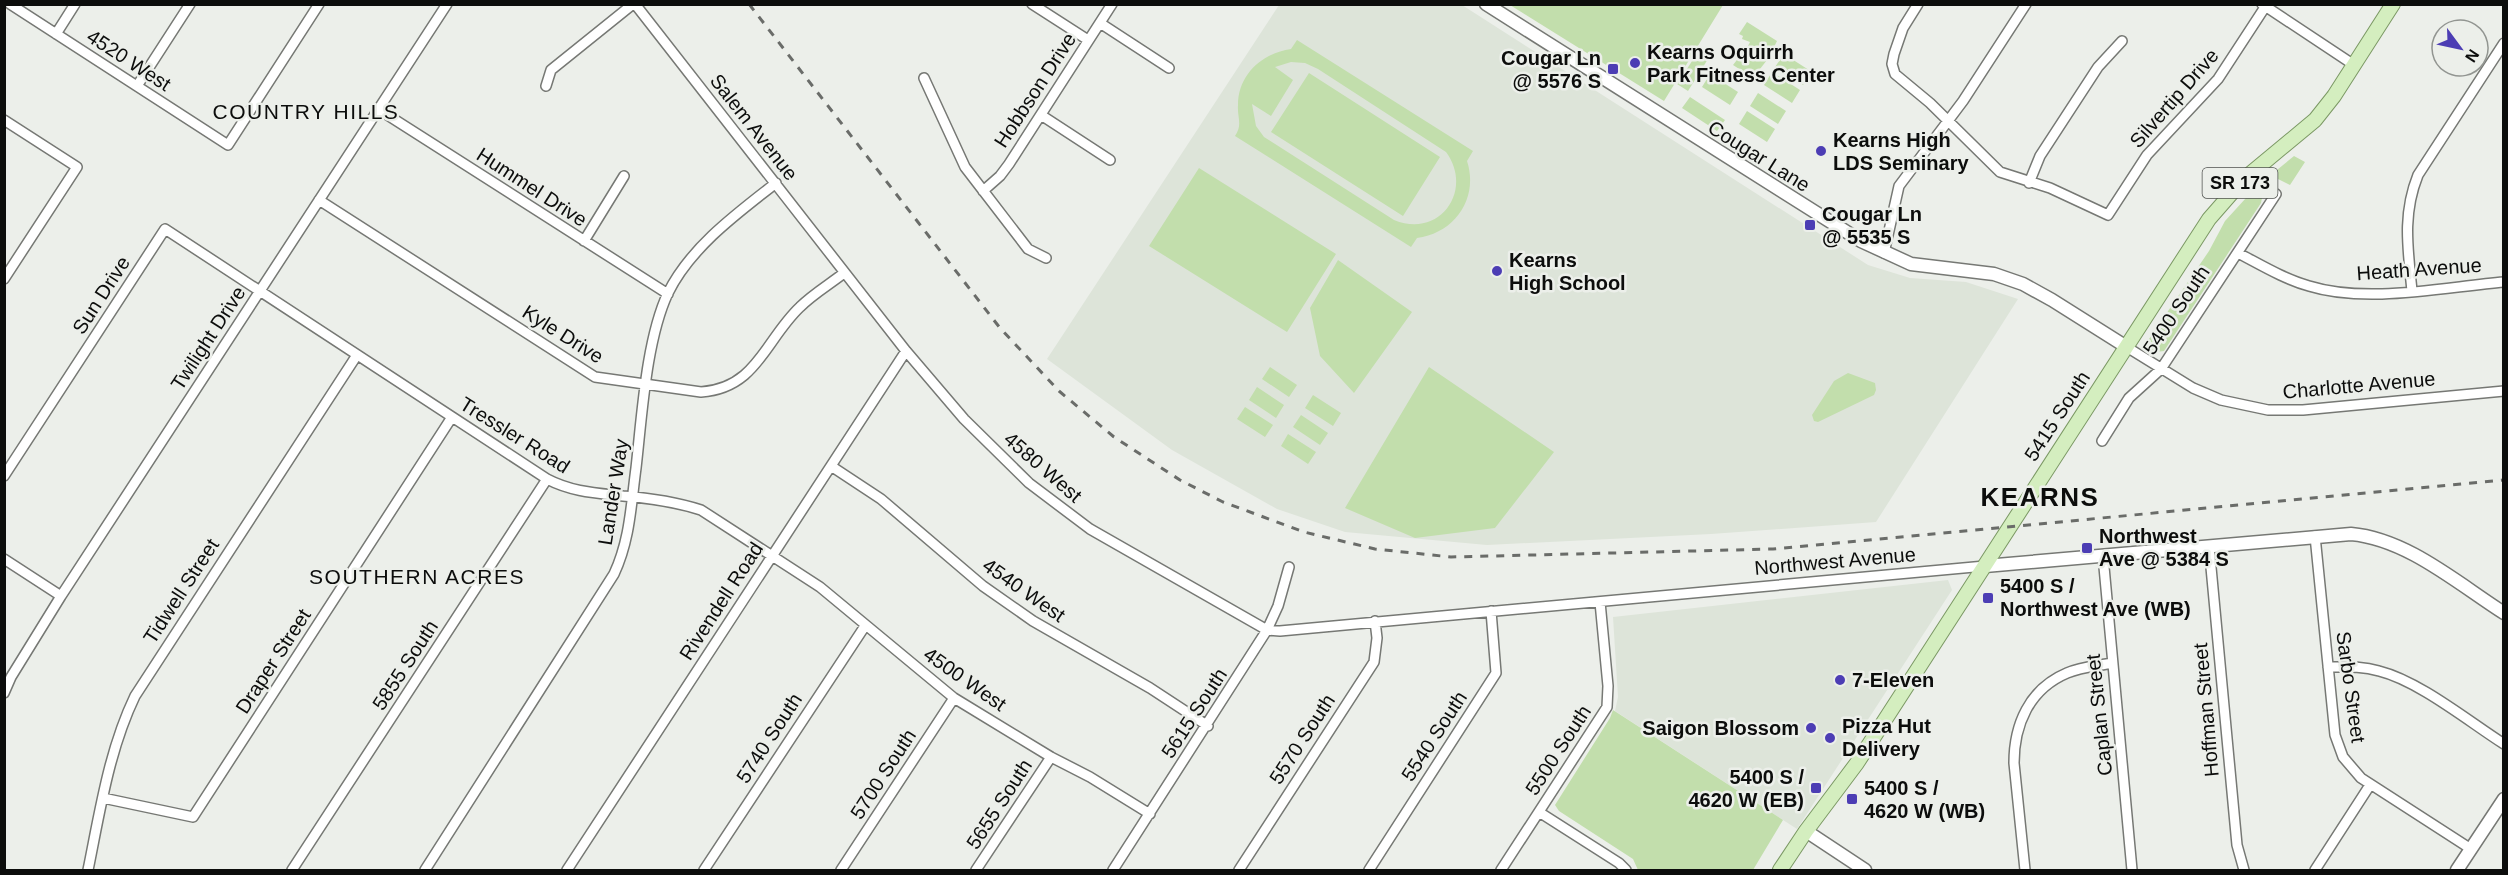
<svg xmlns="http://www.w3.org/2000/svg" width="2508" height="875" font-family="Helvetica,sans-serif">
<rect width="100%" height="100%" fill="#ecefea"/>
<path fill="#dde4d9" d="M1279,5H1462L1868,265L1910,278L1966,282L2018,299L1876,522L1711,534L1487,545L1345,532L1277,509L1172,450L1047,359Z
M1948,580L1952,590L1797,829L1615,711L1618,697L1613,617Z"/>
<path fill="#c2deac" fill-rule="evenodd" d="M1510,5H1723L1664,101Z
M1747,22L1777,41L1768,59L1748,46L1750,42L1742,39L1743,36L1739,34Z
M1297,40L1473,151L1467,161C1479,198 1455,233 1417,238L1411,247L1235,136C1243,124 1237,118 1238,105C1238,74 1263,53 1291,49ZM1291,62L1305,63L1318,69L1446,152C1474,190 1440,239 1394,220L1264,137L1256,126L1252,104L1271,116L1293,80L1275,67Z
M1747,47L1767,60L1753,78L1733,65Z
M1698,52L1708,59L1688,91L1677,84Z
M1784,54L1812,72L1803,85L1775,67Z
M1772,72L1800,90L1792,103L1764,85Z
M1309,73L1440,157L1403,216L1271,132Z
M1710,74L1738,92L1730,105L1702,87Z
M1758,93L1786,111L1778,124L1750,106Z
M1690,97L1725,120L1717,131L1682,108Z
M1747,111L1775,129L1767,142L1739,124Z
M2294,156L2305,162L2290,185L2278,179L2265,183L2261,203L2164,351L2156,352L2149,347V339L2209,251L2225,221L2256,187Z
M1199,168L1336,254L1287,332L1149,246Z
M1338,260L1412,312L1354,393L1320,356L1310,308Z
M1270,367L1297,385L1289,397L1262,379Z
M1429,367L1554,452L1495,528L1415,538L1345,508Z
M1848,373L1875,383L1876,390L1874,395L1818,422L1814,421L1812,415L1834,381Z
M1257,387L1284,405L1276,418L1249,400Z
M1313,395L1341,413L1333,426L1305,408Z
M1245,407L1273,425L1265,437L1237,419Z
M1301,415L1328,433L1320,445L1293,427Z
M1288,434L1316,452L1308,464L1281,446Z
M1613,710L1783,820L1753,870H1638L1633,859L1559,811L1555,805L1610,718Z"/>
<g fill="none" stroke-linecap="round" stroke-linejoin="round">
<g stroke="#767874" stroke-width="12">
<path id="street" d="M10,4L228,145L319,4
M635,4L906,351L964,419L1029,483L1090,529L1267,630L1280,631L1985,566
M1032,4L1088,40
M1918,4L1903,28L1894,54L1892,64L1895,74L1930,103L2000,172L2050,188L2108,215L2147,155L2218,79L2267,4
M2262,4L2354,65
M1100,23L1169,68
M56,34L75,4
M924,78L965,167L1028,249L1046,258
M137,86L190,4
M546,86L551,70L633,4
M378,109L668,294
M1041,115L1110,160
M4,120L77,167L4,279
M2029,183L2040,156L2098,67L2122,41
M983,191L1000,176L1009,164L1112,4
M319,200L595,377L701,392C757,388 765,340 800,307C813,294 830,284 844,273
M584,241L624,176
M1884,253L1899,186L1963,101L2026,4
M2238,253C2261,265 2284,279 2309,286C2367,304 2444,287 2504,282
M2412,291C2408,249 2402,215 2418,175L2504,43
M2125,346L2193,388L2221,400L2268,410H2303L2504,391
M2102,441L2129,398L2161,369L2276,194
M831,466L881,499L983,586L1033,621L1150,688L1208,726
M4,476L165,229L547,479C572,492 596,493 623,496C649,498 676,502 701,510L820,587L954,698L1051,757L1090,777L1150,814
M2315,536L2335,735L2343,757L2361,778L2471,849
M2209,546L2237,845L2244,870
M2103,556L2132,870
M4,559L61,596
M2328,667C2345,667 2362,666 2379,671C2419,681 2468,721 2504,744
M4,693L11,677L61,596L447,4
M103,798L193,817L452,417
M1539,812L1619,863L1626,870
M88,870C100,811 109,750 135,696L357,355
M292,870L547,479
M425,870L614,574C630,540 631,505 636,468C642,416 646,340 668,293C690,248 736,214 776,183
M567,870L906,351
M704,870L865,626
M841,870L954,698
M976,870L1051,757
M1113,870L1267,630L1278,606L1289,567
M1239,870L1374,662L1377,638L1375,621
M1369,870L1496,673L1491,611
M1501,870L1607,707L1608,686L1600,602
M2025,870L2014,763C2014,725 2029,689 2067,673C2081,667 2097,666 2112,663
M2315,870L2370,785"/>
</g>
<g stroke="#767874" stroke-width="15">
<path id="secondary" d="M1486,4L1861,241L1911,264L1994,274L2023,284L2052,300L2125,346
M1985,566L2351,534C2407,539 2457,583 2504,613
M1806,831L1865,870
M2457,870L2504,799"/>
</g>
<g stroke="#7b9864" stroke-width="16">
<path id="primary" d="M1780,870L1806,831L1857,763L2209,219L2244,179L2315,120L2334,96L2393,4"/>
</g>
<use href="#street" stroke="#fff" stroke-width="9"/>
<use href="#secondary" stroke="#fff" stroke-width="12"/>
<use href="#primary" stroke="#d4eebf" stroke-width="14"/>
<path stroke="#6a6c69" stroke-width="3" stroke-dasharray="8 8" stroke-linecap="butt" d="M749,4L1000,328L1059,391L1114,437L1180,480L1223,502L1304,532L1375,549L1451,557L1773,549L2504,480"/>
</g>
<g fill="#4c3db4" stroke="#ecefea" stroke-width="2">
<circle cx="1635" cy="63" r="6"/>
<rect x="1607" y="63" width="12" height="12" rx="3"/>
<circle cx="1821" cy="151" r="6"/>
<rect x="1804" y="219" width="12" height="12" rx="3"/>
<circle cx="1497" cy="271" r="6"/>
<rect x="2081" y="542" width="12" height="12" rx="3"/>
<rect x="1982" y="592" width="12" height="12" rx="3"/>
<circle cx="1840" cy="680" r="6"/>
<circle cx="1811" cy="728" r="6"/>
<circle cx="1830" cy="738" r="6"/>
<rect x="1810" y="782" width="12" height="12" rx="3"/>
<rect x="1846" y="793" width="12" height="12" rx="3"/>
</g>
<g text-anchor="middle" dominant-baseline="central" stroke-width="5" stroke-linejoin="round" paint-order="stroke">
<rect fill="#ecefea" stroke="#4f514f" stroke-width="1.5" x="2202.5" y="168" width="75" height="30" rx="4.5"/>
<g font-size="18" font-weight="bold" fill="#0c0d0c">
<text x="2240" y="183">SR 173</text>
</g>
<g font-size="20" font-weight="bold" fill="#0c0d0c" stroke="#ecefea" text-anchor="start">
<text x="1647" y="52">Kearns Oquirrh<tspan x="1647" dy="23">Park Fitness Center</tspan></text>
<text x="1601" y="58" text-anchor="end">Cougar Ln<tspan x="1601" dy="23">@ 5576 S</tspan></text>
<text x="1833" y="140">Kearns High<tspan x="1833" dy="23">LDS Seminary</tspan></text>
<text x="1822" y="214">Cougar Ln<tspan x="1822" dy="23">@ 5535 S</tspan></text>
<text x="1509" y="260">Kearns<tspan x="1509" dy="23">High School</tspan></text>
<text x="2099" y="536">Northwest<tspan x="2099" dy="23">Ave @ 5384 S</tspan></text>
<text x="2000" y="586">5400 S /<tspan x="2000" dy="23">Northwest Ave (WB)</tspan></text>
<text x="1852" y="680">7-Eleven</text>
<text x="1842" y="726">Pizza Hut<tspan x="1842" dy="23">Delivery</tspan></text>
<text x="1799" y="728" text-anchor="end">Saigon Blossom</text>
<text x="1804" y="777" text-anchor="end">5400 S /<tspan x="1804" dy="23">4620 W (EB)</tspan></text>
<text x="1864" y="788">5400 S /<tspan x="1864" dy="23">4620 W (WB)</tspan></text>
</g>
<g font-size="20" fill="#0c0d0c" stroke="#ecefea">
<text transform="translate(129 60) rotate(33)">4520 West</text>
<text transform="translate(1035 90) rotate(-57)">Hobbson Drive</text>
<text transform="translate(2174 98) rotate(-49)">Silvertip Drive</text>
<text transform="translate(754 127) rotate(52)">Salem Avenue</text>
<text transform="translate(1759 156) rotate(32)">Cougar Lane</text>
<text transform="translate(532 187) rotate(33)">Hummel Drive</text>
<text transform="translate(2419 269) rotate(-4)">Heath Avenue</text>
<text transform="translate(101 295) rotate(-57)">Sun Drive</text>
<text transform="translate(2176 310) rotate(-56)">5400 South</text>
<text transform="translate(563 334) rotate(32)">Kyle Drive</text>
<text transform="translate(208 338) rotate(-57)">Twilight Drive</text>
<text transform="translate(2359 385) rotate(-5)">Charlotte Avenue</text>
<text transform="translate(2057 416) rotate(-57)">5415 South</text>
<text transform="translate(515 435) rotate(32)">Tressler Road</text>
<text transform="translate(1043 467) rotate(41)">4580 West</text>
<text transform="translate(613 492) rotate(-81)">Lander Way</text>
<text transform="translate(1835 561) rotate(-5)">Northwest Avenue</text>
<text transform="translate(1024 590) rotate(35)">4540 West</text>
<text transform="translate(181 591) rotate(-57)">Tidwell Street</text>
<text transform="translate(721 601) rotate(-57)">Rivendell Road</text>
<text transform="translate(273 661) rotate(-57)">Draper Street</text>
<text transform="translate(405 665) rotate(-57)">5855 South</text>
<text transform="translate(965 679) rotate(35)">4500 West</text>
<text transform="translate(2351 687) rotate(82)">Sarbo Street</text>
<text transform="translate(2206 710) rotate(-95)">Hoffman Street</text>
<text transform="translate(1194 713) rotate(-57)">5615 South</text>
<text transform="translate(2099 715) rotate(-96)">Caplan Street</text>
<text transform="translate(1434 736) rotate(-57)">5540 South</text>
<text transform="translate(769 738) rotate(-57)">5740 South</text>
<text transform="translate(1302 739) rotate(-57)">5570 South</text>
<text transform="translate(1558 750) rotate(-57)">5500 South</text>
<text transform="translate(883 774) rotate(-57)">5700 South</text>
<text transform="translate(999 804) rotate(-57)">5655 South</text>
</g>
<g font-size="21" letter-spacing="1.5" fill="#0c0d0c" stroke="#ecefea">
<text x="306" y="111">COUNTRY HILLS</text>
<text x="417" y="576">SOUTHERN ACRES</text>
</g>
<g font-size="26" font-weight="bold" letter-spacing="1.5" fill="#0c0d0c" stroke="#ecefea">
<text x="2040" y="497">KEARNS</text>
</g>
</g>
<rect width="2508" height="875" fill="none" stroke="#0c0d0c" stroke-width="12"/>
<g transform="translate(2460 48) rotate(123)"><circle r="28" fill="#ecefea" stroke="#929591" stroke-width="1.5"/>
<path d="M0-4.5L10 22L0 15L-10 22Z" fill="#4c3db4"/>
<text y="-9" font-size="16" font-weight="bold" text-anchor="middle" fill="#0c0d0c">N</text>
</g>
</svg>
